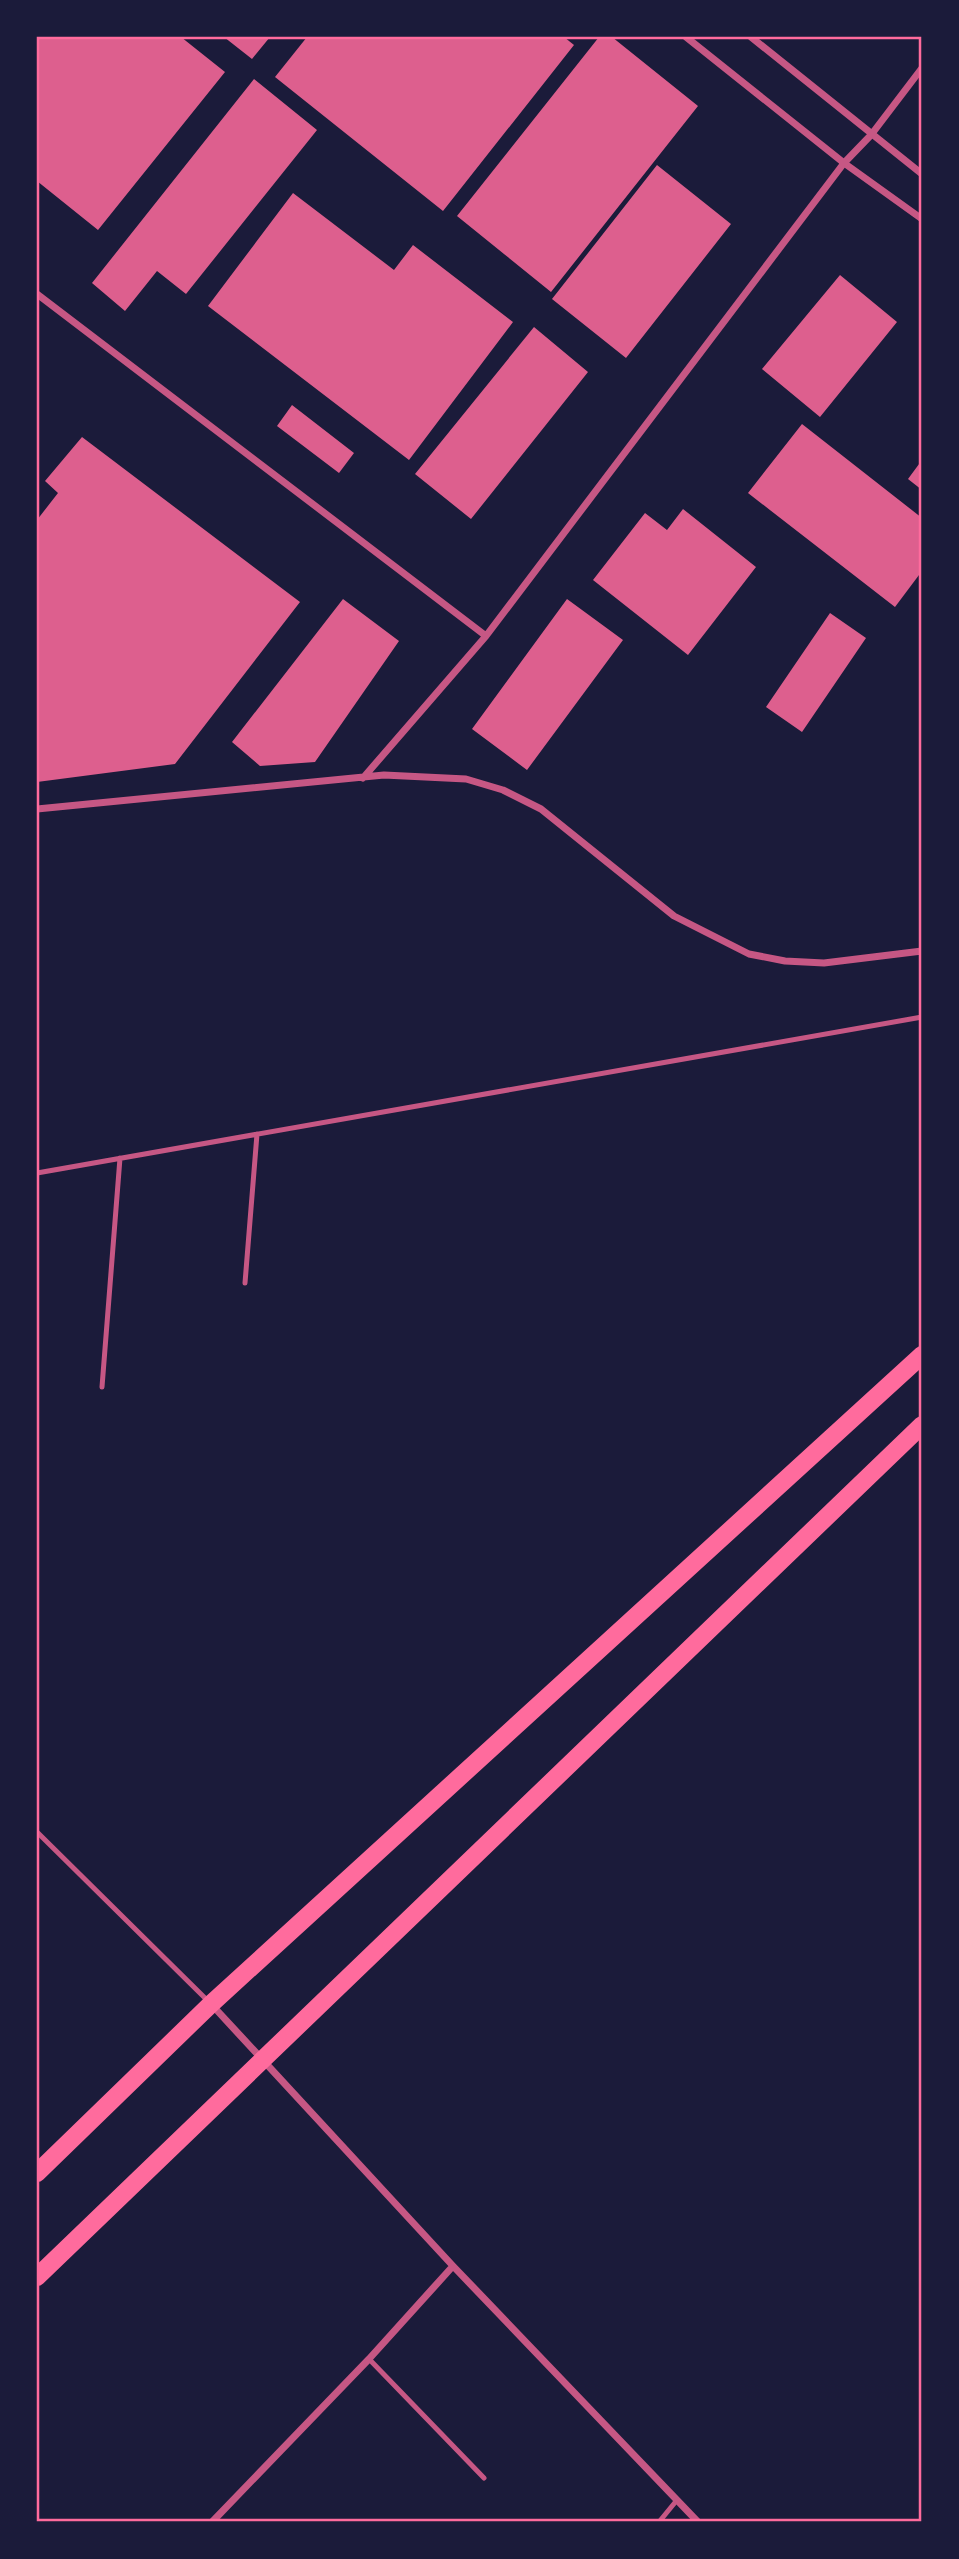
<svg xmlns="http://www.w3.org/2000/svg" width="959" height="2559" font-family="Mulish,sans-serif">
<rect width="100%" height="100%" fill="#1b1b3a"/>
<path fill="#dd5f8e" d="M37,37H181L225,72L98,230L37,181Z
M224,37H270L252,59Z
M307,37H564L574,45L443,211L275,77Z
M599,37H612L698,106L551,292L457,216Z
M254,79L317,130L186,294L157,271L125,311L92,283Z
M657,165L731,224L626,358L552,299Z
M293,193L394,270L413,245L513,322L409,460L208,306Z
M840,275L897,322L820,417L762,369Z
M534,327L588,372L471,519L415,474Z
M292,405L354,453L339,473L277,426Z
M802,424L922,518V571L895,607L748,493Z
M82,437L300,602L175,764L37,782V520L58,493L45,481Z
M922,460V490L908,479Z
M683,509L756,567L688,655L593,580L645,513L667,530Z
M343,599L399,641L315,762L260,766L232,742Z
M567,599L623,640L527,770L472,729Z
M830,613L866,638L802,732L766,707Z"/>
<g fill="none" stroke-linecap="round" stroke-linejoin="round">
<path stroke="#c65784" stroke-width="5" d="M37,1173L922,1017
M245,1283L257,1134
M102,1387L120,1158
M37,1832L209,2002
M369,2359L484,2478
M659,2522L677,2500"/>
<path stroke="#c65784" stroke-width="7" d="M686,37L844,163L922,219
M751,37L922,174
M37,294L486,636
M363,778L486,636L844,163L871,135L922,68
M37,809L384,775L466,779L503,790L541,809L674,916L749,954L785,961L824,963L922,951
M212,2005L453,2266L698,2522
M212,2522L369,2359L453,2266"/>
<path stroke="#ff6b9d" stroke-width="18" d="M37,2173L211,2004L922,1355
M37,2277L922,1425"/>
</g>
<rect width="959" height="2559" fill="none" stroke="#1b1b3a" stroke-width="77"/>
<rect x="38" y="38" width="882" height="2482" fill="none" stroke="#ff6b9d" stroke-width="2.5"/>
</svg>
